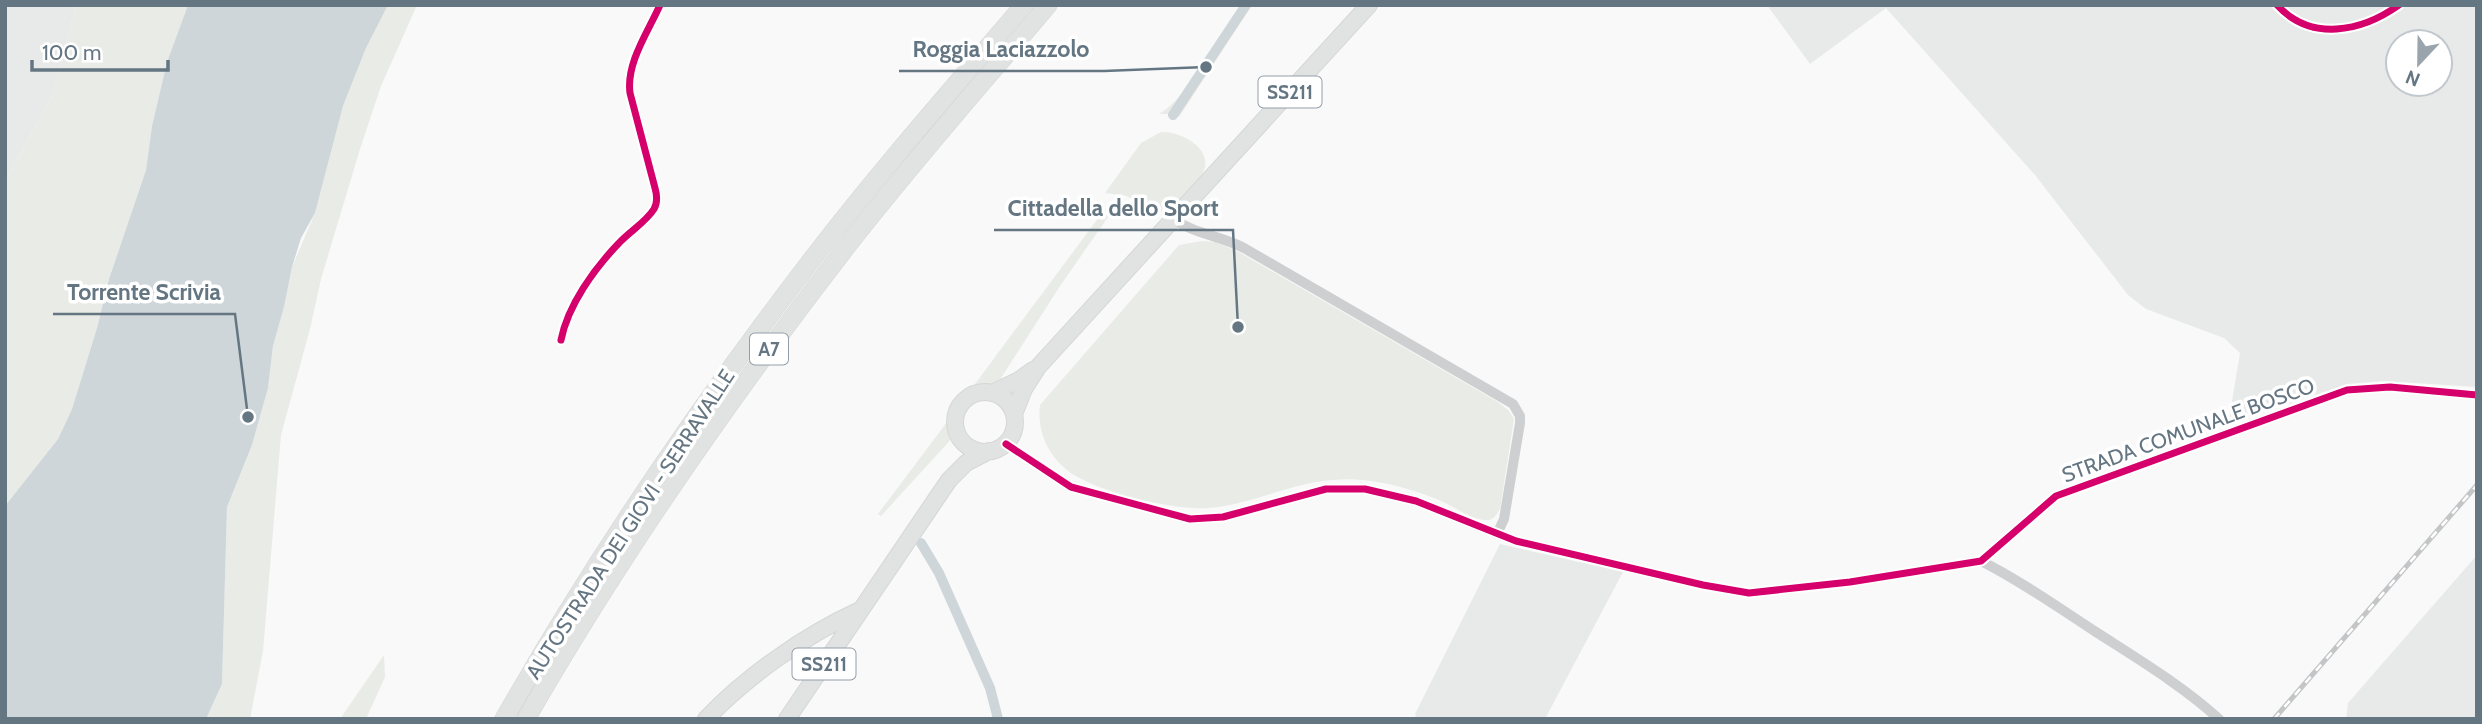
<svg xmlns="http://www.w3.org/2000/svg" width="2482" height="724" font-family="Cabin,sans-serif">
<rect width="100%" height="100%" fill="#f9f9f9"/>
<path fill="#e8e9e9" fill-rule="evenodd" d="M5,5H76L53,94L5,181Z
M1767,5H2477V387L2384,381L2347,384L2228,425L2240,353L2224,338L2146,309L2128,295L2035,175L1886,8L1810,64ZM2398,42H2440V84H2398Z
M1500,544L1623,572L1545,719H1414L1416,715L1415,714Z
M2477,555V719H2346L2348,703Z"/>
<path fill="#e8ebe6" d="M76,5H188L167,62L152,126L146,170L109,279L97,328L72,409L58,439L5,506V181L53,94Z
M388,5H417L381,86L360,149L321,279L310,329L281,435L263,651L250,719H206L222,684L227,507L252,445L268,388L273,346L284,307L292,267L315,213L343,106L366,48Z
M1242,5H1252L1179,117L1170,114H1159C1188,98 1222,34 1242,5Z
M1161,132C1182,131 1218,151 1201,176L1167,213L1154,212L1127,196L1105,193L1141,143Z
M1115,207L1060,286L994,389L974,390L972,388L1105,209Z
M1202,241L1215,242L1237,251L1498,402L1509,411L1514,419L1500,509C1496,516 1493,521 1484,520C1469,518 1455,507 1441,501C1409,487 1367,476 1332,480C1290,483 1251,505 1208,508C1176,511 1092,491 1067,470C1047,454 1037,430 1040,405L1179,245Z
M950,418L955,435L881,516L878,514Z
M384,655L385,677L366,719H340Z"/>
<path fill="#ced6d9" d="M188,5H388L366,48L343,106L315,213L301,238L292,267L284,307L273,346L268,388L252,445L227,507L222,684L206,719H5V506L58,439L72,409L97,328L109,279L146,170L152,126L167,62Z"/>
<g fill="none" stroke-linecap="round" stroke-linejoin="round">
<path stroke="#ced6d9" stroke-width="10" d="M1173,115L1246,5
M921,543L939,573L990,688L998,719"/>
<g stroke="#d5d6d7" stroke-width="18">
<path id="primary" d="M955 422a30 30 0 1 1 60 0a30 30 0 1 1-60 0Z
M992,393L1019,380L1033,370
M1014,414L1024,389L1038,367L1369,5
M706,719C747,676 804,636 858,611
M787,719L949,480L966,463L989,451"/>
</g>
<g stroke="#d5d6d6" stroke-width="19">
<path id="highway" d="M504,719C597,555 705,398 820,249C885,165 955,86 1024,5
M526,719C620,555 729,399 844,250C909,166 980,86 1048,5"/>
</g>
<path stroke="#cecfd0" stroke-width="10" d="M2277,5C2311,42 2361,32 2399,5
M1173,219C1195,234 1221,236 1244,248L1513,404L1520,416V423L1504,519L1497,534
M1006,444L1071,487L1190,519L1223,517L1326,489H1365L1416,501L1516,541L1703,585L1749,593L1850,582L1981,561L2056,496L2347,390L2390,387L2477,395
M1981,561C2021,581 2059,608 2096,632C2138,659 2183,686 2219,719"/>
<use href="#primary" stroke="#e1e2e2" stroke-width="16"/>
<use href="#highway" stroke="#e1e2e2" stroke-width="18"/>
<g stroke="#c3c5c6" stroke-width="5">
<path id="rail" d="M2274,719L2477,485"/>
</g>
<use href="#rail" stroke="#fff" stroke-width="2.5" stroke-dasharray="8" stroke-linecap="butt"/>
<g stroke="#fff" stroke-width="11">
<path id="cycleway" d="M2277,5C2311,42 2361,32 2399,5
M561,340C568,305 594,269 619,243C629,232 646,222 654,209C658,202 657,195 655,188L630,93C626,63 648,32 660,5
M1006,444L1071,487L1190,519L1223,517L1326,489H1365L1416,501L1516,541L1703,585L1749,593L1850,582L1981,561L2056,496L2347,390L2390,387L2477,395"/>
</g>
<use href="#cycleway" stroke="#d6006c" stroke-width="7"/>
</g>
<g text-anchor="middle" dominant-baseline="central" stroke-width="7" stroke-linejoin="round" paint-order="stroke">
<g fill="#fff" stroke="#939fa8" stroke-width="2">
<rect x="1258.5" y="76.5" width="63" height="31" rx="5"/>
<rect x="750" y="333.5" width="38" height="31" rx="5"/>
<rect x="792.5" y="648.5" width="63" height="31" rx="5"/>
</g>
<g font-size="19" font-weight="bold" fill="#657683">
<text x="1290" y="92">SS211</text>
<text x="769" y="349">A7</text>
<text x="824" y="664">SS211</text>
</g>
<g font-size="21" fill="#657683" stroke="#fff">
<text transform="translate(2188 430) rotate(-20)">STRADA COMUNALE BOSCO</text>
<text transform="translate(630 524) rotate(-57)">AUTOSTRADA DEI GIOVI - SERRAVALLE</text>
</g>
</g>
<path fill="none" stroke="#657683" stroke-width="2.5" d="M1206 67L1104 71H899M1238 327L1233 230H994M248 417L235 314H53"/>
<g fill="#657683" stroke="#fff" stroke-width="2.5">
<circle cx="1206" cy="67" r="7"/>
<circle cx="1238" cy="327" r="7"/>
<circle cx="248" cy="417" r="7"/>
</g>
<g font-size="23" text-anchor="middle" font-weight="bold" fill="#657683" stroke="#fff" stroke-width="7" stroke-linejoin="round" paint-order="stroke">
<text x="1001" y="57">Roggia Laciazzolo</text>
<text x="1113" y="216">Cittadella dello Sport</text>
<text x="144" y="300">Torrente Scrivia</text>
</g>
<rect width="2482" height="724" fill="none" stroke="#657683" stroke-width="14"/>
<g transform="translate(2419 63) rotate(202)"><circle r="33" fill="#ffffff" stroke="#c1c8cd" stroke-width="2"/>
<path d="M0-5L12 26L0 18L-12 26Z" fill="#99a4ac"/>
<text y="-10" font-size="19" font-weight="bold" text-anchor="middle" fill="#657683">N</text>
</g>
<path d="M32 60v10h136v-10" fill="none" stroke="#657683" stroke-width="3.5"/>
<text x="42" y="60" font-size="21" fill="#657683" stroke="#ffffff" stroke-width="5" paint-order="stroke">100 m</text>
</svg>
